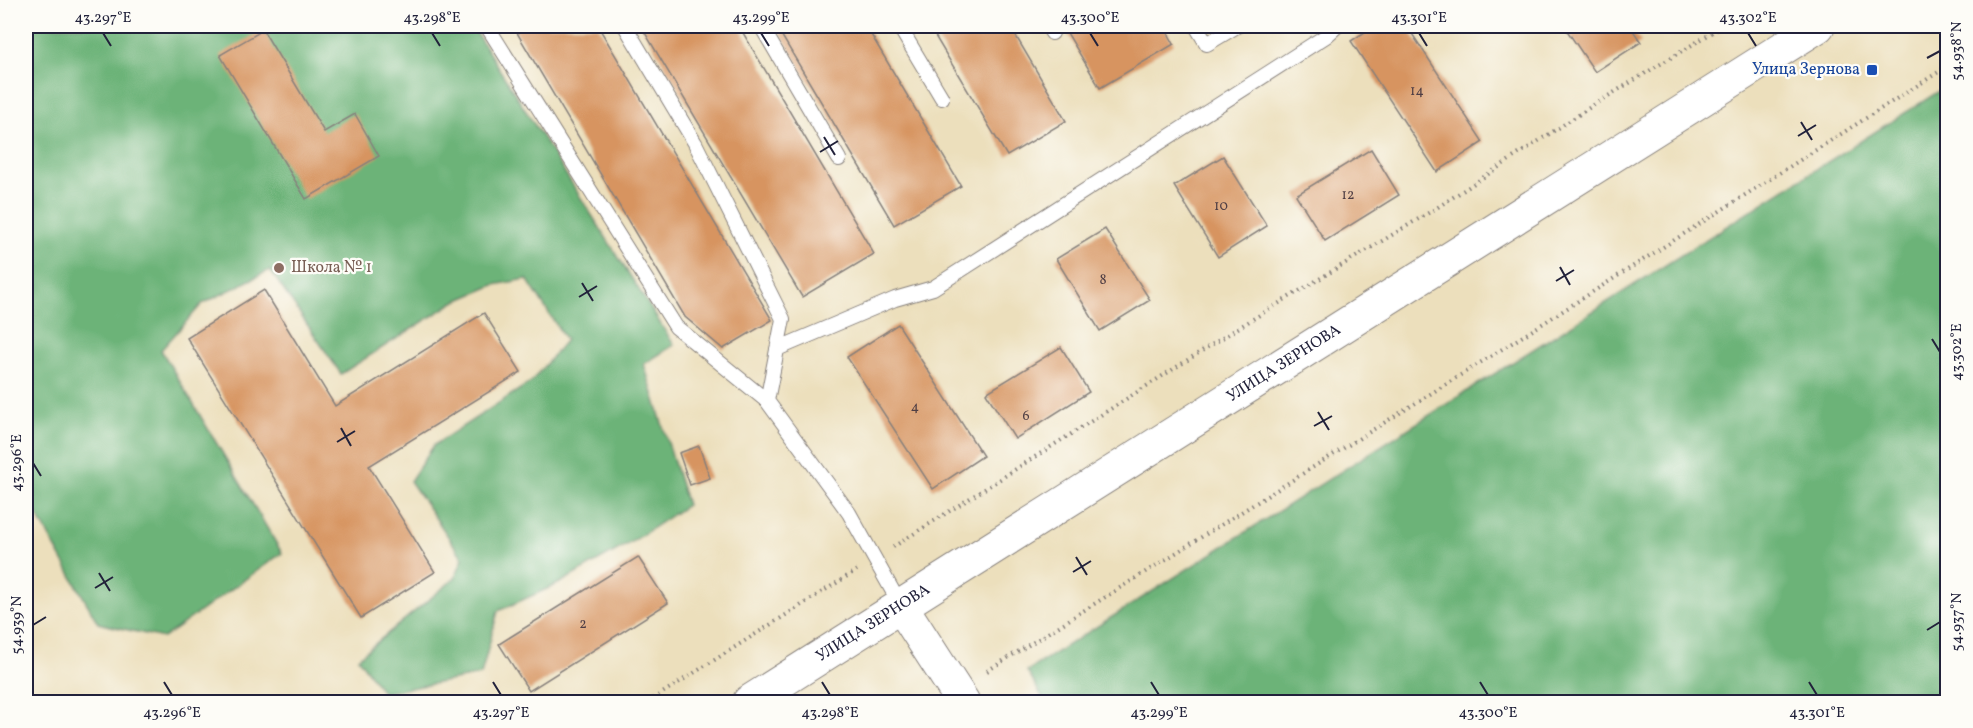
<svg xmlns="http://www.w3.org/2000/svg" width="1973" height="728" font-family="Vollkorn,serif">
<rect width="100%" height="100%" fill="#fdfcf7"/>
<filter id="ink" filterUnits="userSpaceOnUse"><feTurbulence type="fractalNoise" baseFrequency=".0167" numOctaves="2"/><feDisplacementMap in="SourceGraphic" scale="12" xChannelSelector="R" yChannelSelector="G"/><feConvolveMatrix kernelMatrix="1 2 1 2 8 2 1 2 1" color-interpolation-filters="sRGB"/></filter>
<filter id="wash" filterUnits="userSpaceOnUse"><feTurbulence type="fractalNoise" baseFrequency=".008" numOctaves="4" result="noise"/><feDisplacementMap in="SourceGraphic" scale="24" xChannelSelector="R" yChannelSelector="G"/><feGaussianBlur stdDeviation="1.35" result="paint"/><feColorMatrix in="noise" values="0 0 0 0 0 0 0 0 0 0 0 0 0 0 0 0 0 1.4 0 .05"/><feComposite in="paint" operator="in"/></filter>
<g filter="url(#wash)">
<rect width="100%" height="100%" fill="#ecdfbc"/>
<path fill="#6cb378" stroke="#476a5a" stroke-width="1.5" d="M26,26H472L674,345L644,364L687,505L633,541L560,583L498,611L481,675L383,693L358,658L455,578L463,558L410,481L434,445L531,382L566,340L527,279L494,285L454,302L341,374L270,270L202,304L161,350L282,553L163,638L98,623L26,495Z
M1947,86V702H1045L1027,671Z"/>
<g id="blocks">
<path fill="#d79460" d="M513,26H598L772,320L723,349L685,317Z
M641,26H739L874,254L802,297Z
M776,26H866L961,186L894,225Z
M929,26H1010L1066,121L1007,156Z
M1063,26H1164L1174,44L1100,88Z
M1374,26H1407L1483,142L1437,172L1351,41Z
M1564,26H1630L1641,42L1595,72Z
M263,30L324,132L355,114L379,156L306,199L220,55Z
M1371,149L1399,195L1325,241L1296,195Z
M1223,156L1267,226L1218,257L1174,186Z
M1105,229L1150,300L1100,331L1056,259Z
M264,290L335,406L484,313L521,372L369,466L435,572L361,618L187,338Z
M898,324L983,456L933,489L847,357Z
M1061,347L1089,392L1015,439L986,393Z
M699,446L710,478L690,485L679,453Z
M638,557L668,603L529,691L499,644Z"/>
</g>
</g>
<g filter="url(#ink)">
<use href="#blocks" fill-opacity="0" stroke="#87807c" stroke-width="1.5"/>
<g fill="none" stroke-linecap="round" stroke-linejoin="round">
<g stroke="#87807c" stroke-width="16">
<path id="service" d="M487,26L676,327L767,401L849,513L901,606
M625,26L695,143L783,319L767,401
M761,26L839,159
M899,26L942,98
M1048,26L1052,33
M1196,26L1207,44L1237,26
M777,349L895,299L933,288L1326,36L1337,26"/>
</g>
<g stroke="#87807c" stroke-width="35">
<path id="tertiary" d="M901,606L963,702"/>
</g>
<g stroke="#87807c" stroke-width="35">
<g id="secondary">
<path id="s1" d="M749,702L1818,26"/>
</g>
</g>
<path stroke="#87807c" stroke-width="4" stroke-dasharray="1.5 4.5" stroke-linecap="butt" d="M893,547L1238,328L1435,209L1595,104L1723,26
M987,671L1539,326L1948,66
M648,702L857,570"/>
<use href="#service" stroke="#fff" stroke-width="14"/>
<use href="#tertiary" stroke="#fff" stroke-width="33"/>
<use href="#secondary" stroke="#fff" stroke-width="33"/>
</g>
</g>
<path fill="none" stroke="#22223b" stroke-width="2" d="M103,33L111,46M432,33L440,46M761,33L769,46M1090,33L1098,46M1419,33L1427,46M1748,33L1756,46M1927,58L1940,51M1801,122L1812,140M1798,136L1816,125M824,137L835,155M820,152L838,141M1560,267L1570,285M1556,281L1574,270M582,283L593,301M579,297L597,286M1932,339L1940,352M1318,412L1329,430M1314,426L1332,416M341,428L351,446M337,442L355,431M33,463L41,476M1076,557L1087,575M1073,572L1091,561M99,573L110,591M95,588L113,577M33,625L46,617M1927,630L1940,622M164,682L172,695M493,682L501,695M822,682L830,695M1151,682L1159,695M1480,682L1488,695M1809,682L1817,695"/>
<rect fill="#1a4fb4" stroke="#fdfcf7" stroke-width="2" x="1866" y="64" width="12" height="12" rx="3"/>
<circle fill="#8d6e63" stroke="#fdfcf7" stroke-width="2" cx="279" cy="268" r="6"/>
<g text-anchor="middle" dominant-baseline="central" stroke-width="4.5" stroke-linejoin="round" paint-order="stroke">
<g font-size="14" fill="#4f3e44">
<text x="1417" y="91">14</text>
<text x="1348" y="195">12</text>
<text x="1221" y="206">10</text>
<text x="1103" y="280">8</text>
<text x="915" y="407">4</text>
<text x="1026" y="416">6</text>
<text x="583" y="624">2</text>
</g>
<g font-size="16" fill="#164399" stroke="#fdfcf7" text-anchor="end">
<text x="1860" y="70">Улица Зернова</text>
</g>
<g font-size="16" fill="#785e54" stroke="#fdfcf7" text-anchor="start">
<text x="291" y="268">Школа № 1</text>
</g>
<g font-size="16" fill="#22223b" stroke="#fdfcf7">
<text stroke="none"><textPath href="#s1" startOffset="633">УЛИЦА ЗЕРНОВА</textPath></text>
<text stroke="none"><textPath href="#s1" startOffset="147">УЛИЦА ЗЕРНОВА</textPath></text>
</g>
</g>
<rect width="1973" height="728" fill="none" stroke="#fdfcf7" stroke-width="66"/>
<rect x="33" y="33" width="1907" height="662" fill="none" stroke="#22223b" stroke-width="2"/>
<g font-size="15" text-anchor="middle" fill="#22223b">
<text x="103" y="22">43.297°E</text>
<text x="432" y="22">43.298°E</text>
<text x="761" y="22">43.299°E</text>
<text x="1090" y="22">43.300°E</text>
<text x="1419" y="22">43.301°E</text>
<text x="1748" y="22">43.302°E</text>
<text transform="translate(1956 51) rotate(-90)" y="5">54.938°N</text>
<text transform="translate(1956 352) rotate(-90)" y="5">43.302°E</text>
<text transform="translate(16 463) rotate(-90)" y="5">43.296°E</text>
<text transform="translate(1956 622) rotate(-90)" y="5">54.937°N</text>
<text transform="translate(16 625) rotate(-90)" y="5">54.939°N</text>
<text x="172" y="717">43.296°E</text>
<text x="501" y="717">43.297°E</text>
<text x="830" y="717">43.298°E</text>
<text x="1159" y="717">43.299°E</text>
<text x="1488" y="717">43.300°E</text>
<text x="1817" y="717">43.301°E</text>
</g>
</svg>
